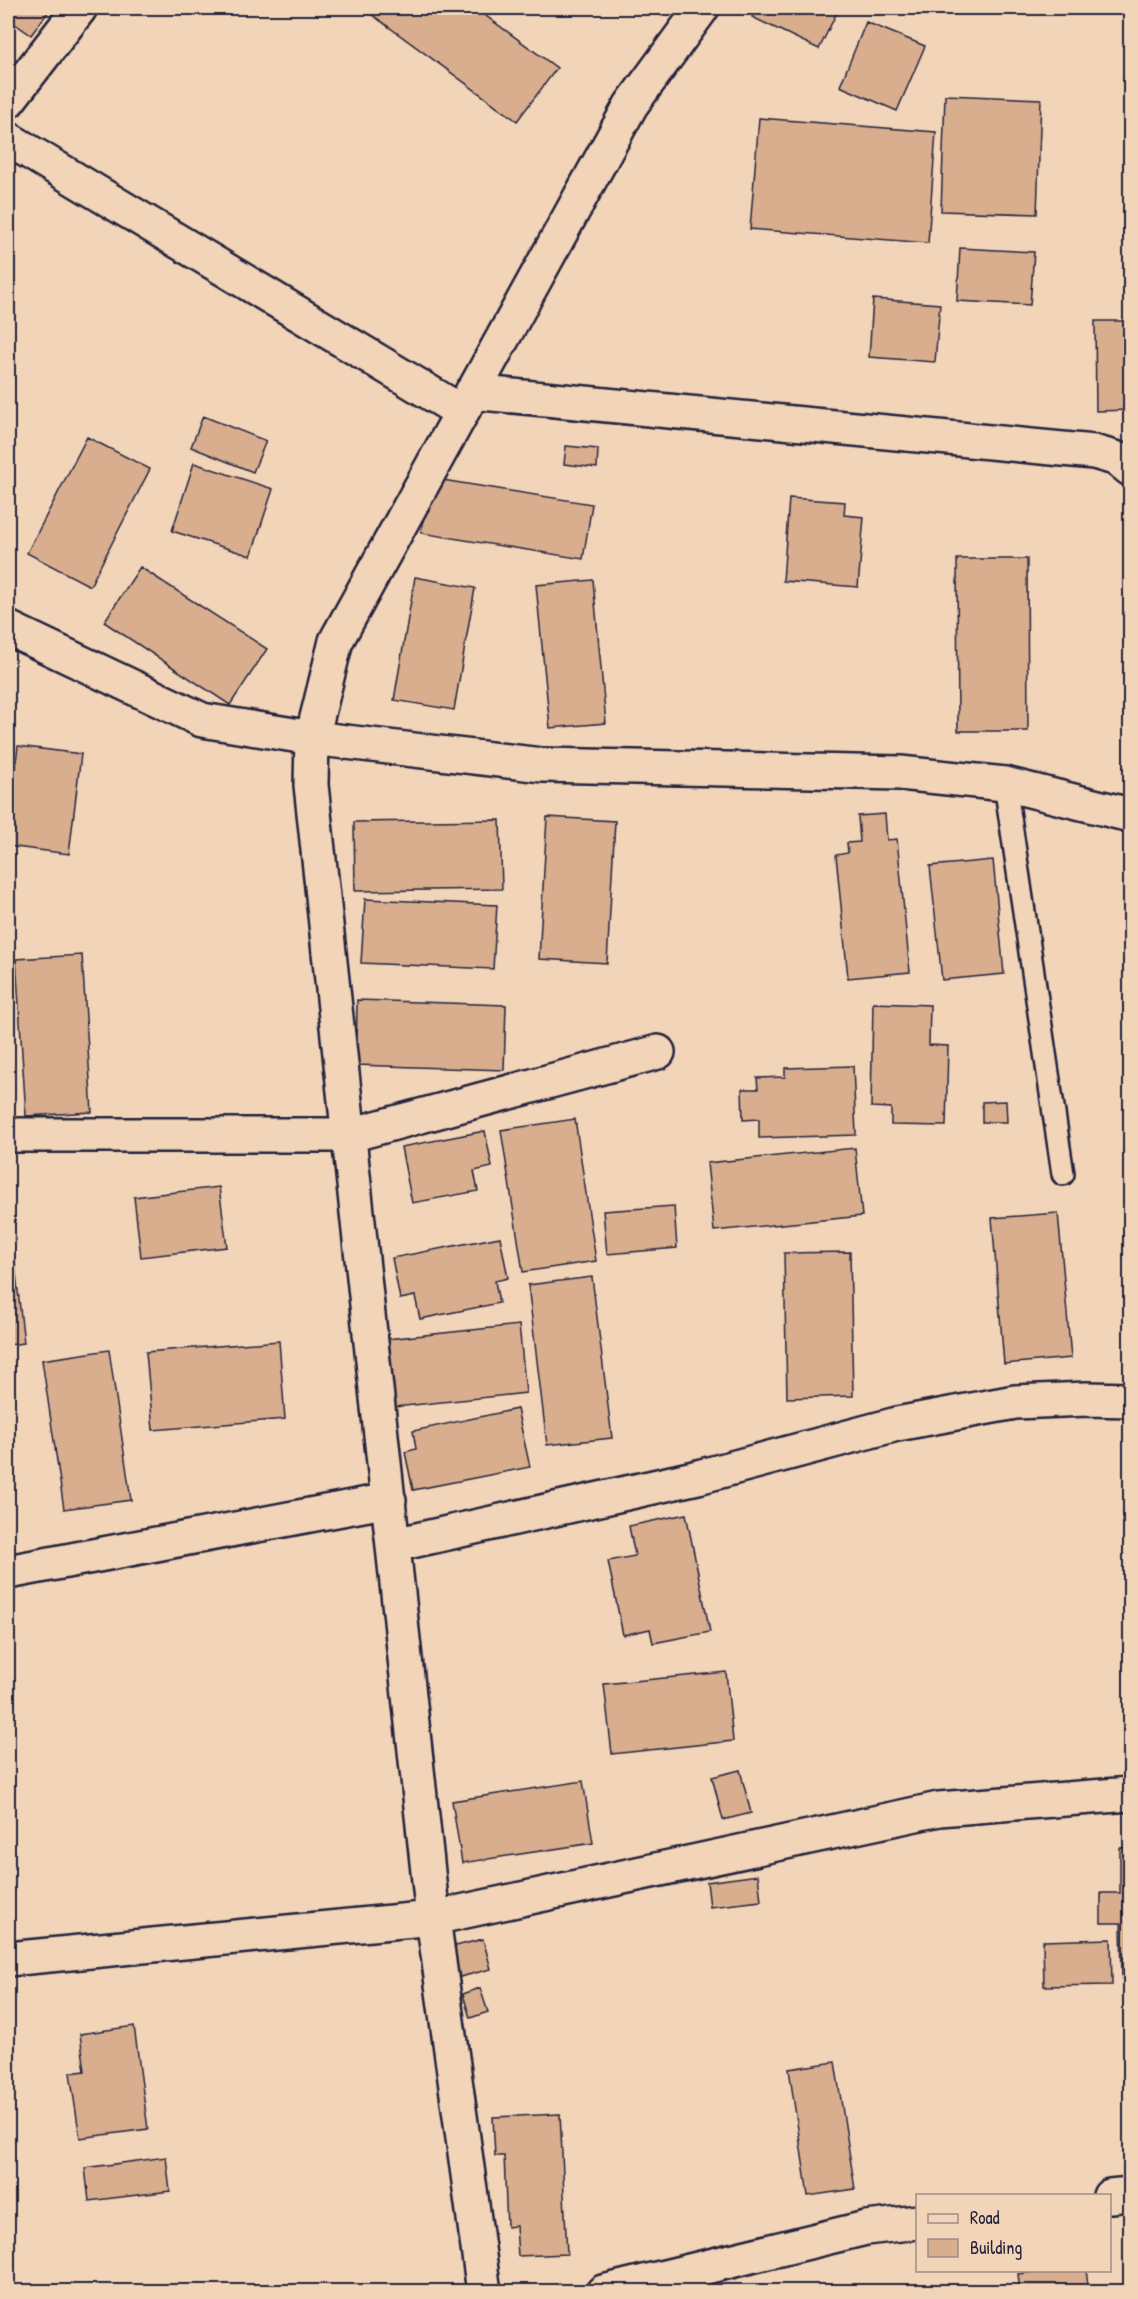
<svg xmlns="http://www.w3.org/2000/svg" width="1138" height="2299" font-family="'Patrick Hand',sans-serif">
<rect width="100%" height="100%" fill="#f2d4b9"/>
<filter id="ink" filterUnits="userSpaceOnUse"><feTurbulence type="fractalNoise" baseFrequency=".0167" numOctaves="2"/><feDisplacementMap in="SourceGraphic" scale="12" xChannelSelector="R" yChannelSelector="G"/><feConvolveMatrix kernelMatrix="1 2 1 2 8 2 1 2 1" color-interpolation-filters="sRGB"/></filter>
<g filter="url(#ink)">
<path fill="#d8ae8f" stroke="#22223b" stroke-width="1.5" d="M8,8H51L31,35L8,19Z
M363,8H475L557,68L517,121Z
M757,8H839L819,49L752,17Z
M866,22L925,46L897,111L840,86Z
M8,47L13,52L8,59Z
M945,95L1041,99L1037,214L941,211Z
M759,118L936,132L928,243L750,229Z
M960,248L1034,252L1030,305L957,301Z
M873,299L940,304L935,362L869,357Z
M1095,321H1130V410L1096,411Z
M203,416L266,441L253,472L191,447Z
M87,437L150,469L90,586L27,553Z
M566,446L598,449L597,468L564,464Z
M194,463L273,489L251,556L172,531Z
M430,478L592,504L583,559L421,533Z
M789,498L845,502L844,515L864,517L858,587L783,581Z
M957,559H1027L1028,731H958Z
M140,567L267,649L230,705L104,622Z
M415,577L475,588L454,710L394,700Z
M593,580L606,723L550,728L536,585Z
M18,746L81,754L69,854L8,846V826Z
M885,814L887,840L897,839L910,972L848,978L836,855L848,853L847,843L860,842L858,816Z
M547,817L615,821L607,963L539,959Z
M500,820L502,889L355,891L354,822Z
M993,860L1004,974L942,980L930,866Z
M365,899L497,905L493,969L361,963Z
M82,955L92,1112L26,1116L16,959Z
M357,1000L506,1005L504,1070L356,1065Z
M873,1003L930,1005L929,1045L948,1046L946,1126L891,1125V1108L871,1107Z
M853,1066L856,1135L759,1138V1119L743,1120L742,1089H758L757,1078L785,1077V1068Z
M1006,1101L1007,1122H982V1102Z
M575,1119L596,1261L523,1272L501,1130Z
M485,1131L492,1167L474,1171L478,1191L412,1203L401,1147Z
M855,1148L862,1216L714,1231L707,1163Z
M219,1187L227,1247L141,1257L134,1197Z
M8,1204L24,1343L8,1345Z
M674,1206L677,1248L607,1254L603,1211Z
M1058,1213L1071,1358L1004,1364L992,1218Z
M500,1237L508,1278L495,1281L499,1303L420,1319L415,1296L400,1299L392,1258Z
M850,1252L853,1396L787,1398L784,1253Z
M592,1277L612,1438L547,1445L528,1285Z
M519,1325L526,1393L395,1407L387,1339Z
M279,1341L285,1419L153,1430L146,1352Z
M109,1350L131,1500L64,1509L42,1360Z
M517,1409L530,1467L413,1490L405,1452L416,1449L413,1431Z
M686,1514L710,1632L653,1643L650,1629L623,1635L608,1561L635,1556L629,1526Z
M726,1672L733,1741L612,1754L604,1684Z
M740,1770L751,1813L723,1820L712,1777Z
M583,1781L593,1843L462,1863L452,1801Z
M1130,1847V1979H1122L1121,1923H1101V1893H1120V1848Z
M758,1875L761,1901L710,1907L707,1882Z
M483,1939L491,1969L460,1977L452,1947Z
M1111,1939L1112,1985L1044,1986L1043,1941Z
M480,1988L488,2012L470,2018L463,1994Z
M134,2026L148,2129L80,2138L70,2073L85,2071L80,2034Z
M835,2062L855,2189L808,2196L789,2069Z
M560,2114L567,2254L518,2256L516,2226L507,2227L504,2156H495L493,2117Z
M166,2157L170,2191L89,2201L85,2168Z
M1051,2270H1086L1089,2292H1020L1018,2274Z"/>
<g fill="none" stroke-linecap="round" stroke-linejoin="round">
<g stroke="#22223b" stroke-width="26">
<path id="service" d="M1005,784L1063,1174"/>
</g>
<g stroke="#22223b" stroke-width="38">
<path id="minor" d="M8,101L80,8
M8,139L462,412
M472,392L1094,452L1118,459L1130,469
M8,628L202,720L312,738L542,765L900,773L1005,784L1130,815
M8,1135H350L658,1052
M394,1545L698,1477L897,1424L1015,1402L1087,1399L1130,1400
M8,1572L389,1500
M8,1959L433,1918L939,1809L1130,1794
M1110,2196L1130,2194
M484,2292L433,1918L311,785L312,738L336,641L631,105L702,8
M603,2292L866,2228L918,2222"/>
</g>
<use href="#service" stroke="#f2d4b9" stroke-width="21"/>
<use href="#minor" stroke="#f2d4b9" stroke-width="33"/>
</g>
</g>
<rect width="1138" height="2299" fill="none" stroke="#f2d4b9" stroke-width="30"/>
<rect x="15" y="15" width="1108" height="2269" fill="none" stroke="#22223b" stroke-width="2" filter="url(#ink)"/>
<rect x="916" y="2194" width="195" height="78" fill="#f2d4b9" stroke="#9f8d87" stroke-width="1.5"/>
<rect x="928" y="2214" width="30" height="9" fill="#f2d4b9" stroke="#9f8d87" stroke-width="1.5"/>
<text x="970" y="2224" font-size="18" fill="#22223b">Road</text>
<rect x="928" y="2239" width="30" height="18" fill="#d8ae8f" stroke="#9f8d87" stroke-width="1.5"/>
<text x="970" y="2254" font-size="18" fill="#22223b">Building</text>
</svg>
